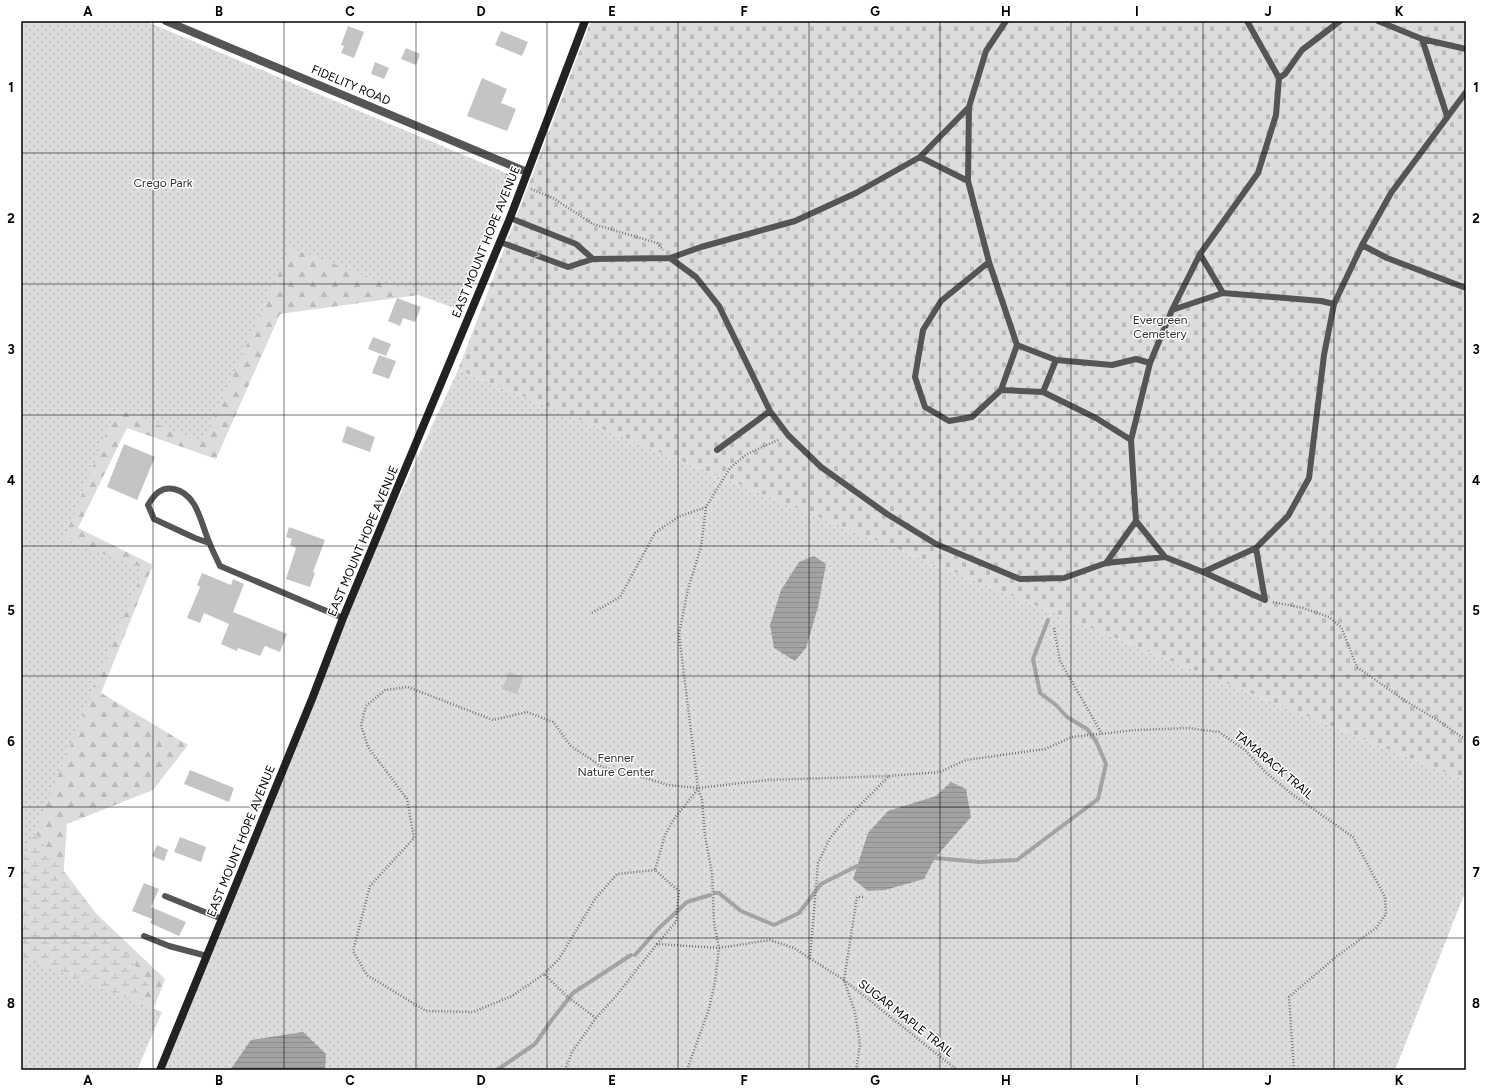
<svg xmlns="http://www.w3.org/2000/svg" width="1487" height="1091" font-family="Figtree,sans-serif">
<defs>
<pattern id="forest-firs" width="22" height="20" patternUnits="userSpaceOnUse"><rect width="22" height="20" fill="#dcdcdc"/><path d="M5 1l3.5 6h-7zM16 11l3.5 6h-7z" fill="#bbb"/></pattern>
<pattern id="wetland-marsh" width="20" height="14" patternUnits="userSpaceOnUse"><rect width="20" height="14" fill="#dcdcdc"/><path d="M1 5h8M5 5V1M11 12h8M15 12V8" fill="none" stroke="#bbb"/></pattern>
<pattern id="cemetery-stones" width="16" height="16" patternUnits="userSpaceOnUse"><rect width="16" height="16" fill="#dcdcdc"/><path d="M2 7V4a2 2 0 0 1 4 0v3zM10 15v-3a2 2 0 0 1 4 0v3z" fill="#bbb"/></pattern>
<pattern id="park-dots" width="8" height="8" patternUnits="userSpaceOnUse"><rect width="8" height="8" fill="#dcdcdc"/><path d="M2 2h.1M6 6h.1" fill="none" stroke="#bbb" stroke-width="1.8" stroke-linecap="round"/></pattern>
<pattern id="water-rules" width="6" height="5" patternUnits="userSpaceOnUse"><rect width="6" height="5" fill="#a3a3a3"/><path d="M0 2.5h6" fill="none" stroke="#8b8b8b"/></pattern>
</defs>
<rect width="100%" height="100%" fill="#fff"/>
<path fill="url(#forest-firs)" d="M21,21L447,291L280,314L216,459L127,428L78,528L153,565L101,693L188,745L153,790L67,824L63,882L165,979L150,1018L25,917Z"/>
<path fill="url(#wetland-marsh)" d="M21,814L149,984L110,1070H21Z"/>
<path fill="url(#cemetery-stones)" d="M591,21H1466V781L458,370Z"/>
<path fill="url(#park-dots)" d="M21,21H145L511,175L454,308L290,248L203,443L116,408L64,540L144,568L21,865Z
M458,370L1466,781V890L1395,1070H162L343,618Z
M21,957L162,1012L137,1070H21Z"/>
<path fill="url(#water-rules)" d="M814,556L826,564L818,607L806,648L795,661L774,648L770,625L781,590L799,562Z
M951,782L966,789L971,817L935,858L924,879L885,890L868,891L853,879L868,833L888,811L936,796Z
M303,1032L326,1054L325,1070H230L251,1040Z"/>
<g fill="none" stroke-linecap="round" stroke-linejoin="round">
<path stroke="#a3a3a3" stroke-width="4" d="M935,858L979,862L1017,860L1098,799L1106,764L1096,741L1087,729L1067,717L1056,705L1040,693L1033,659L1048,620
M715,893H719L741,911L774,925L799,913L821,884L857,866
M635,955L658,929L687,902L710,895
M497,1070L535,1044L551,1021L573,993L631,955"/>
</g>
<path fill="#c4c4c4" d="M348,26L364,32L354,58L341,53L344,46L341,45Z
M501,31L528,42L522,56L495,45Z
M406,48L420,54L416,65L401,59Z
M375,62L389,68L384,79L371,74Z
M482,78L507,89L501,103L516,109L507,131L467,116Z
M397,298L421,307L415,322L403,318L400,326L388,321Z
M373,337L391,344L386,356L368,349Z
M379,355L396,361L389,379L372,373Z
M347,426L375,437L370,452L342,442Z
M124,444L155,457L137,500L107,487Z
M289,527L325,540L313,572L315,573L310,587L286,579L296,548L290,545L292,539L286,537Z
M202,573L231,585L233,579L244,584L233,612L287,634L280,652L265,646L260,656L238,648L237,651L221,644L229,624L204,613L200,623L187,618L200,587L197,585Z
M509,672L523,677L517,694L502,689Z
M190,770L234,788L229,802L184,784Z
M180,837L206,847L201,862L174,852Z
M157,845L168,850L164,861L152,856Z
M144,883L159,889L151,907L186,922L179,936L150,923L152,919L132,911Z"/>
<g fill="none" stroke-linecap="round" stroke-linejoin="round">
<path stroke="#777" stroke-width="2.5" stroke-dasharray="1 2" stroke-linecap="butt" d="M507,174L506,178L514,181
M531,189L553,198L593,224L657,243L663,250
M1273,602L1303,608L1329,617L1341,627L1357,667L1404,700L1439,721L1466,740
M592,613L620,597L655,533L678,517L706,507
M1054,628L1060,661L1102,734
M863,897H857L844,980L957,1070
M657,944L676,922L679,891L655,870L665,835L674,819L698,789
M810,959L818,863L830,838L843,822L889,776L940,772L966,760L1045,749L1072,737L1136,730L1188,728L1219,732L1245,750L1265,772L1292,794L1353,837L1385,897L1386,914L1376,928L1337,956L1289,997L1294,1070
M544,974L559,959L595,899L617,874L655,870
M596,1018L569,998L544,974L512,996L473,1012L426,1011L367,975L353,951L370,886L414,838L407,799L368,747L361,725L366,706L385,690L408,687L493,720L527,712L553,722L571,746L604,768L639,776L668,785L698,788L768,780L889,776
M565,1070L572,1052L596,1018L616,996L657,944L719,948L770,940L794,948L822,966L844,980L855,1012L860,1045L856,1070
M687,1070L709,1009L715,982L719,948L714,923L712,873L705,836L702,800L698,788L679,634L688,589L701,547L706,507L730,468L747,454L780,439"/>
<path stroke="#555" stroke-width="6" d="M1378,21L1422,39L1466,49
M1422,39L1447,116
M1279,78L1285,74L1302,50L1340,21
M969,107L968,181L989,262L941,301L923,330L915,377L925,407L949,421L972,417L1001,390L1017,345L989,262
M920,157L968,181
M510,218L576,244L593,259
M500,242L568,267L593,259L670,258L696,277L719,306L770,411L788,435L821,467L887,514L936,544L1020,579L1064,578L1106,563L1165,557L1203,572L1265,600
M1362,245L1387,258L1466,288
M1200,254L1223,293
M670,258L701,247L795,221L856,193L920,157L969,107L986,51L1006,21
M1172,310L1223,293L1321,301L1334,304
M1017,345L1056,360L1112,365L1136,359L1150,363
M1001,390L1043,392L1096,418L1131,440
M1043,392L1056,360
M717,450L770,411
M1136,521L1165,557
M209,543L195,538L154,519L148,505C154,495 161,486 174,489C198,494 201,525 210,544C213,552 217,559 220,566L343,618
M1256,548L1265,600
M1106,563L1136,521L1131,440L1150,363L1172,310L1200,254L1258,173L1276,115L1279,78L1247,21
M1203,572L1256,548L1288,516L1309,478L1324,355L1334,304L1362,245L1391,193L1466,92
M165,896L222,919
M144,936L169,946L207,956"/>
<path stroke="#555" stroke-width="8" d="M166,21L527,172"/>
<path stroke="#222" stroke-width="8" d="M160,1070L312,699L343,618L510,218L585,21"/>
</g>
<defs><path id="oneway-chevron" d="M-2-3.5L2.5 0L-2 3.5" fill="none" stroke-width="1.6" stroke-linecap="round" stroke-linejoin="round"/></defs>
<use stroke="#999" href="#oneway-chevron" transform="translate(537 255) rotate(20)"/>
<path fill="none" stroke="#000" stroke-width="1" stroke-opacity="0.55" d="M153,21V1070M284,21V1070M416,21V1070M547,21V1070M678,21V1070M809,21V1070M940,21V1070M1071,21V1070M1203,21V1070M1334,21V1070M21,153H1466M21,284H1466M21,415H1466M21,546H1466M21,676H1466M21,807H1466M21,938H1466"/>
<g text-anchor="middle" dominant-baseline="central" stroke-width="3" stroke-linejoin="round" paint-order="stroke">
<g font-size="12" fill="#000" stroke="#fff">
<text transform="translate(351 85) rotate(23)">FIDELITY ROAD</text>
<text transform="translate(486 242) rotate(-68)">EAST MOUNT HOPE AVENUE</text>
<text transform="translate(363 541) rotate(-67)">EAST MOUNT HOPE AVENUE</text>
<text transform="translate(1274 765) rotate(40)">TAMARACK TRAIL</text>
<text transform="translate(241 841) rotate(-68)">EAST MOUNT HOPE AVENUE</text>
<text transform="translate(906 1018) rotate(38)">SUGAR MAPLE TRAIL</text>
</g>
<g font-size="12" fill="#333" stroke="#fff">
<text x="163" y="183">Crego Park</text>
<text x="1160" y="320">Evergreen<tspan x="1160" dy="14">Cemetery</tspan></text>
<text x="616" y="758">Fenner<tspan x="616" dy="14">Nature Center</tspan></text>
</g>
</g>
<rect width="1487" height="1091" fill="none" stroke="#ffffff" stroke-width="44"/>
<rect x="22" y="22" width="1443" height="1047" fill="none" stroke="#000" stroke-width="1.5"/>
<g font-size="13" text-anchor="middle" font-weight="bold" fill="#000">
<text x="88" y="16">A</text>
<text x="219" y="16">B</text>
<text x="350" y="16">C</text>
<text x="481" y="16">D</text>
<text x="612" y="16">E</text>
<text x="744" y="16">F</text>
<text x="875" y="16">G</text>
<text x="1006" y="16">H</text>
<text x="1137" y="16">I</text>
<text x="1268" y="16">J</text>
<text x="1399" y="16">K</text>
<text x="11" y="92">1</text>
<text x="1476" y="92">1</text>
<text x="11" y="223">2</text>
<text x="1476" y="223">2</text>
<text x="11" y="354">3</text>
<text x="1476" y="354">3</text>
<text x="11" y="485">4</text>
<text x="1476" y="485">4</text>
<text x="11" y="615">5</text>
<text x="1476" y="615">5</text>
<text x="11" y="746">6</text>
<text x="1476" y="746">6</text>
<text x="11" y="877">7</text>
<text x="1476" y="877">7</text>
<text x="11" y="1008">8</text>
<text x="1476" y="1008">8</text>
<text x="88" y="1085">A</text>
<text x="219" y="1085">B</text>
<text x="350" y="1085">C</text>
<text x="481" y="1085">D</text>
<text x="612" y="1085">E</text>
<text x="744" y="1085">F</text>
<text x="875" y="1085">G</text>
<text x="1006" y="1085">H</text>
<text x="1137" y="1085">I</text>
<text x="1268" y="1085">J</text>
<text x="1399" y="1085">K</text>
</g>
</svg>
